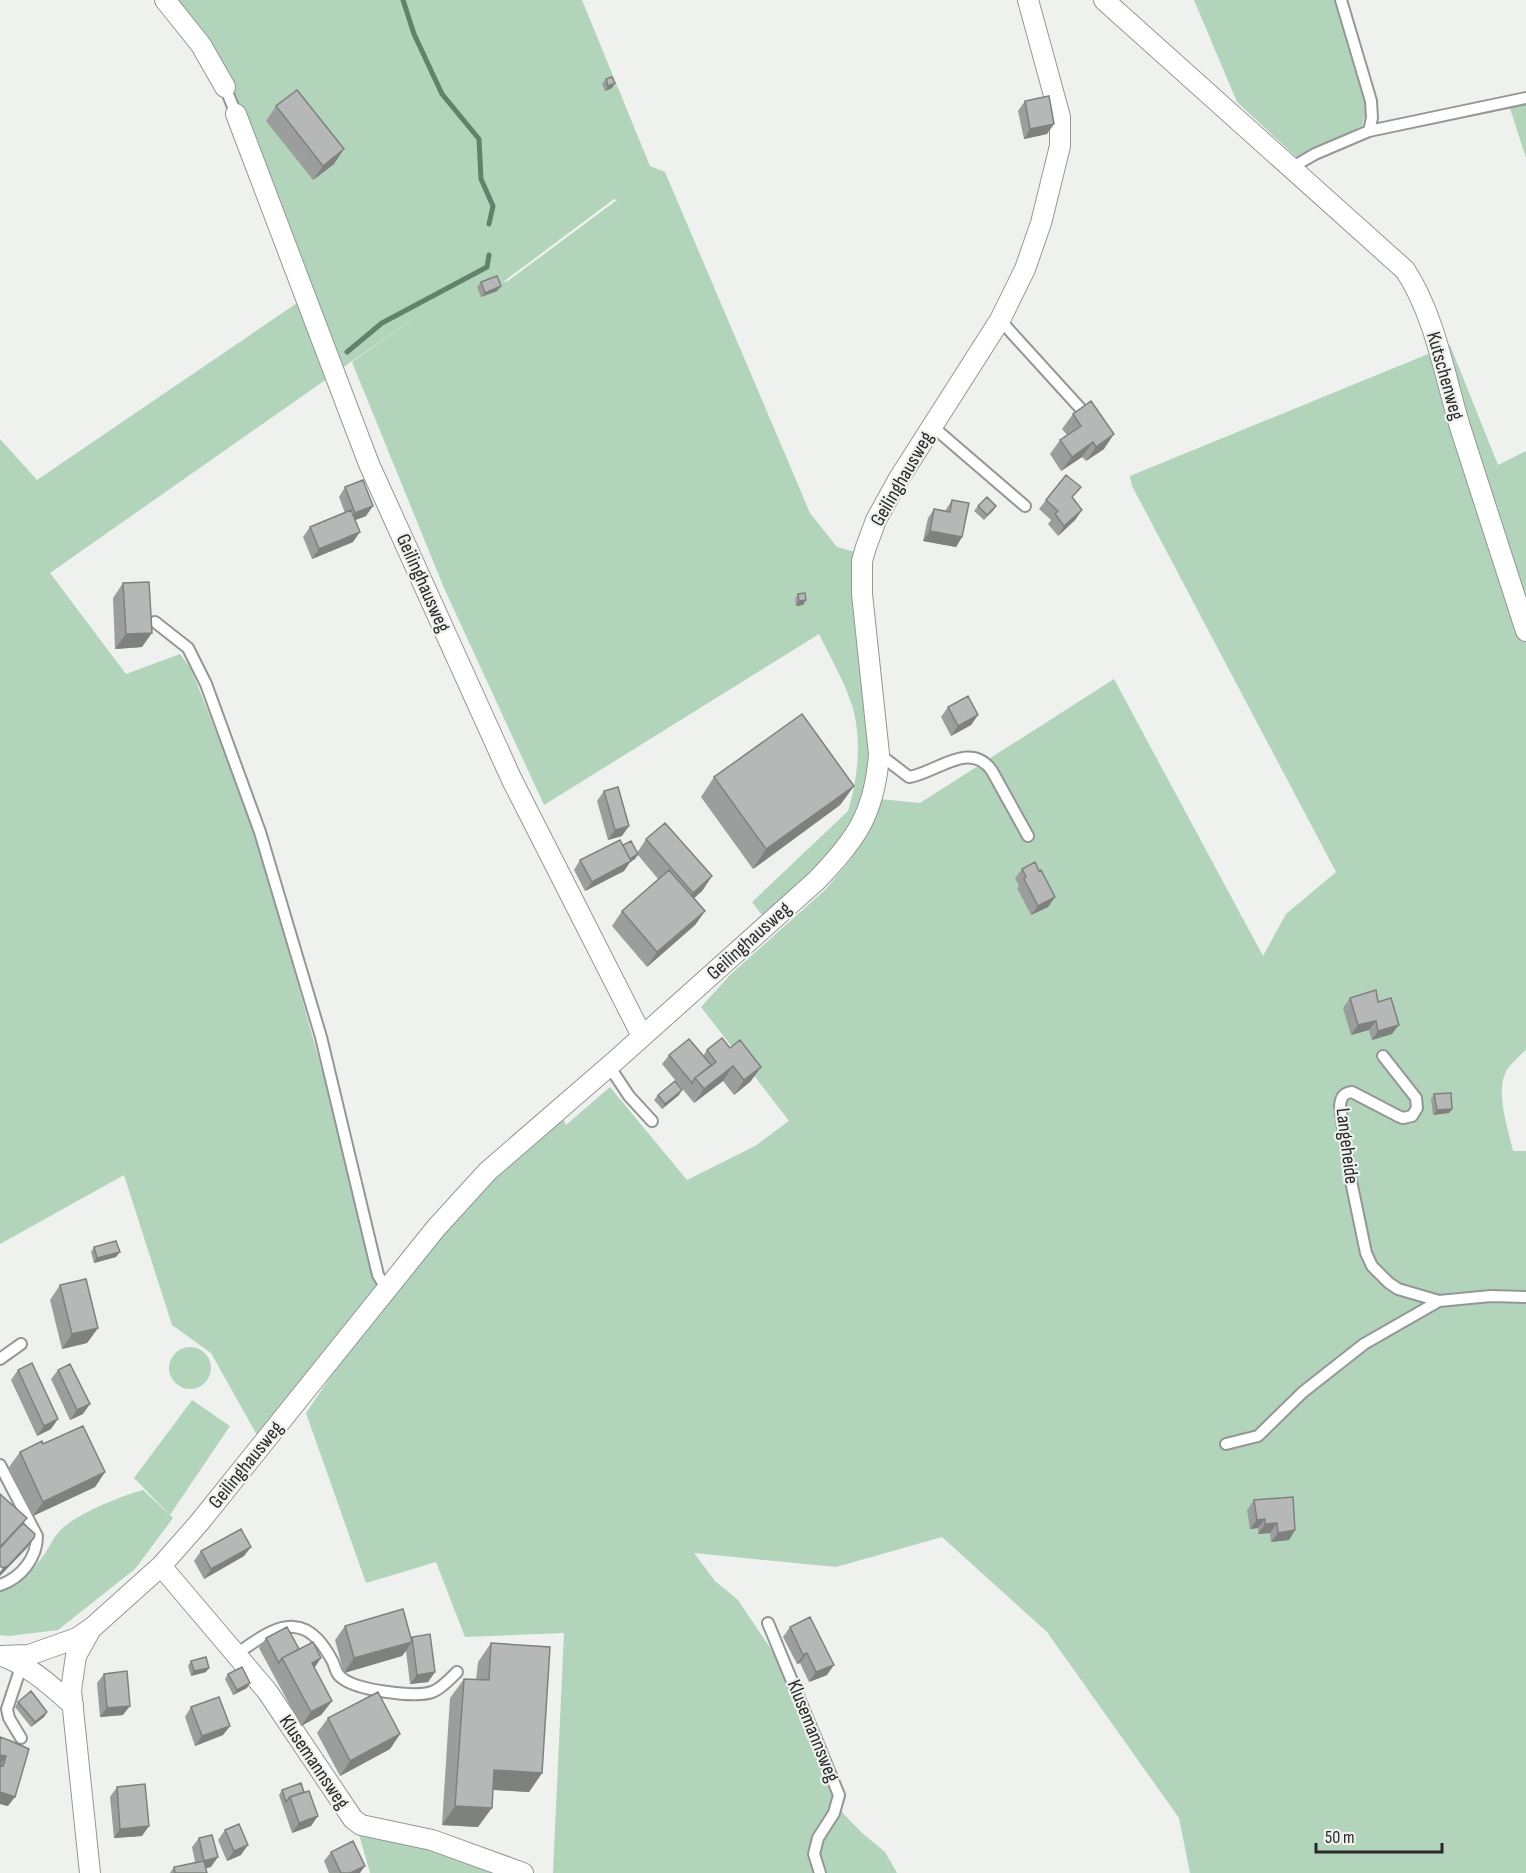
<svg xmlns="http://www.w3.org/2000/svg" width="1526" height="1873" font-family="'Sofia Sans Condensed',sans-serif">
<rect width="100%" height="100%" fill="#eff1ef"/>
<path fill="#b1d4bb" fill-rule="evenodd" d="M162,0H582L650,166L665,172L810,513L837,547L855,552L874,754L858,826L766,920L752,902L848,811C859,775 863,732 849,697C841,675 829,655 819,634L544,805L444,588L352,362L435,303L50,573L126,674L180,654L191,669L253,824L384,1292L257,1435L211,1353L172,1325L124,1175L0,1244V439L37,480L297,303L212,70ZM614,199L617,200L508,281L503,282Z
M1194,0H1338L1368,107L1362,126L1296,157L1237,102Z
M1526,91V158L1507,99Z
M1450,345L1498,465L1526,451V1050C1520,1055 1514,1061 1509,1067C1493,1087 1508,1128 1513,1151H1526V1873H1190L1179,1818L1047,1632L942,1537L836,1567L694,1553L715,1581L738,1600L779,1661L811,1737L821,1732L846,1797L841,1811L861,1832L885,1852L897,1873H553L564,1633L465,1637L436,1562L366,1583L306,1413L389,1290L437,1229L560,1112L566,1125L610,1087L687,1180L755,1146L789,1121L701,1007L731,974L825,890L851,859L867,831L879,799L920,803L1114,679L1263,956L1286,914L1336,872L1132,486L1130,476Z
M169 1368a21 21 0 1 1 42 0a21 21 0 1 1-42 0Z
M192,1400L230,1426L170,1515L134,1478Z
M143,1490L173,1518L135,1569L58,1630L9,1636L0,1635V1590C18,1585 36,1567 46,1552C50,1545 54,1537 59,1532C71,1516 123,1495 143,1490Z
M358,1831L467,1860L505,1873H370Z"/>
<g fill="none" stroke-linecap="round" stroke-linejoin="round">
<path stroke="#62826b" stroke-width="5" d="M403,0L414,34L442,94L479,139L481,179L493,206L489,224
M347,352L382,323L487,267L489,255"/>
<g stroke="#959796" stroke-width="14">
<path id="lane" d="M1341,0L1371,101L1372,118L1369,131
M225,87L236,114
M1291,168L1315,154L1369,131L1526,98
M1000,320L1080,408
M932,426L1025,506
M155,622L188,648L206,684L260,832L321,1037L378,1275L387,1290
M879,754L909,777C936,773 971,739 992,771L1028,836
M1383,1056L1416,1098L1417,1108L1412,1116L1403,1118L1398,1116L1352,1092C1343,1093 1341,1097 1340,1106L1350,1176L1366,1253L1372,1266L1389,1283L1398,1289L1439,1301
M609,1066L629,1096L652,1121
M0,1359L21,1344
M1226,1444L1258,1436L1303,1392L1364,1344L1439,1301L1491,1296L1526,1297
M0,1465L37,1536C37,1558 21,1578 0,1585
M768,1623L839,1795L834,1813L818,1838L814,1854L820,1873
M236,1654C252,1644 274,1625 294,1627C313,1628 325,1647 333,1662C335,1668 337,1675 342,1678C356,1690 414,1698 432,1692C441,1689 450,1679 457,1672
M21,1738L9,1718L7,1709L22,1664"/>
</g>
<g stroke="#959796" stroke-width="22">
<path id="street" d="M165,0L201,45L225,87
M1104,0L1405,270C1435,315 1445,378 1461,430C1482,497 1504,564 1526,631
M236,114L369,464L512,780L642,1036
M161,1566L267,1691L353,1819L361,1825L432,1840L523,1873
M0,1656L29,1655L77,1638L93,1627L161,1566L199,1523L436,1228L488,1171L615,1061L816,881C856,840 875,813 879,754L862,594V561L866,547L876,520L898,480L1000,320L1025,269L1041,223L1060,146V117L1028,0
M5,1657C32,1668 51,1686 73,1705
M90,1873L71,1690L76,1656L91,1629"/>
</g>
<use href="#lane" stroke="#fff" stroke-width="10"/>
<use href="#street" stroke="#fff" stroke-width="20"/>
</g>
<path fill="#9c9e9d" d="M606,79L615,83L612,88L605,91L602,84Z
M1025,101L1047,134L1024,139L1018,111Z
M276,106L334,164L313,180L266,121Z
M481,282L501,286L497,291L481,297L477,287Z
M1073,414L1104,449L1086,461L1082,457L1061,471L1050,454L1060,440L1067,435L1062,429Z
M345,487L366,516L355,520L353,542L312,559L303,537L310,527L345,513L339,497Z
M1073,498L1082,510L1075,520L1058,536L1048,524L1051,520L1039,509L1046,500Z
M952,500L962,537L956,547L923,541L928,518L934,509L945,511Z
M978,506H996L993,511L984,520L974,511Z
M123,583L142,647L115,649L113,598Z
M798,594L803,605L796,606L795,599Z
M948,707L978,715L971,725L951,736L941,717Z
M714,777L854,786L840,805L753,869L701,797Z
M604,791L622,836L608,840L597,801Z
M646,839L712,876L702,891L694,898L705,911L695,925L647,967L612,926L622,911L658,879L638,855L635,859L630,862L624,871L585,891L574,870L580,860L623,845L637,853Z
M1022,869L1055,897L1048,907L1031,915L1017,888L1019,886L1015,878Z
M1350,998L1378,1002L1392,1034L1372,1040L1369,1030L1351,1035L1343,1008Z
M722,1038L751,1081L734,1095L723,1081L694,1103L662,1064L669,1055L703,1056L707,1050Z
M1434,1094L1452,1109L1449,1113L1433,1115L1431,1099Z
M658,1095H679L662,1109L654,1100Z
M94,1247L116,1257L94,1263L91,1252Z
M60,1285L98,1328L87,1343L62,1349L50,1300Z
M18,1370L51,1429L37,1436L11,1380Z
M58,1370L83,1414L70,1420L51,1379Z
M43,1444L105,1472L95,1487L33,1516L9,1467L20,1452Z
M1254,1500L1295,1530L1289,1540L1271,1542L1270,1533L1258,1534V1528L1250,1529L1247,1510Z
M201,1551L244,1556L204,1579L194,1561Z
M345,1626L411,1638L412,1637L435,1672L428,1682L410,1684L406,1651L402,1656L344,1673L335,1640Z
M790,1627L827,1675L809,1682L800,1663L797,1664L783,1637Z
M266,1638L299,1649L314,1668L332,1701L321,1715L301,1726L259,1648Z
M491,1643L542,1773L529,1792L493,1790L478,1827L442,1825L450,1698L464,1679L476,1680L478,1662Z
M191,1661L206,1672L191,1676L188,1666Z
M104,1674L123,1715L100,1717L97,1683Z
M228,1674L247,1688L233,1695L225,1679Z
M18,1702L47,1712L44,1717L31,1727L15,1707Z
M191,1707L230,1726L223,1735L195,1746L185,1717Z
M328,1718L400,1734L390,1749L340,1776L317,1733Z
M0,1737L11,1741L8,1806L0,1804Z
M117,1787L142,1836L114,1838L110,1797Z
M282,1790L304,1792L311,1826L292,1833L279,1795Z
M225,1830L241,1855L227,1861L218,1840Z
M199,1838L211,1867L206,1868L207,1873H170L174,1867L195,1862L192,1847Z
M331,1852L360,1873H329L324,1861Z"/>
<path fill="#7f817f" d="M615,83L612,88L605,91L608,86Z
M1054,124L1047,134L1024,139L1030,129Z
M344,149L334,164L313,180L323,166Z
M501,286L497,291L481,297L485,293Z
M1114,434L1104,449L1086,461L1096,447Z
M1093,442L1082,457L1061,471L1072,457Z
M373,506L366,516L348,523L355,513Z
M1082,510L1075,520L1058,536L1064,526Z
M930,531L962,537L956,547L923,541Z
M360,532L353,542L312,559L319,549Z
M806,600L803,605L796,606L799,601Z
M152,633L142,647L115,649L126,634Z
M978,715L971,725L951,736L958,726Z
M854,786L840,805L753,869L766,849Z
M629,826L622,836L608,840L615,830Z
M638,854L635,859L630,862L624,871L585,891L592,882Z
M712,876L702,891L683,908L693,893Z
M1055,897L1048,907L1031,915L1038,906Z
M705,911L695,925L647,967L657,952Z
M1376,1021L1369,1030L1351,1035L1358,1025Z
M1399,1025L1392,1034L1372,1040L1378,1031Z
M733,1066L723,1081L694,1103L704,1089Z
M761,1067L751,1081L734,1095L744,1080Z
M682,1090L679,1095L662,1109L665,1104Z
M1452,1109L1449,1113L1433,1115L1437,1110Z
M120,1252L116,1257L94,1263L97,1258Z
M98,1328L87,1343L62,1349L72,1334Z
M90,1404L83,1414L70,1420L77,1410Z
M58,1419L51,1429L37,1436L44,1426Z
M105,1472L95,1487L33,1516L43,1502Z
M1265,1519L1258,1528L1250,1529L1257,1520Z
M1277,1523L1270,1533L1258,1534L1265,1524Z
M1295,1530L1289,1540L1271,1542L1278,1533Z
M34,1538L27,1548L0,1576V1572L3,1568Z
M251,1547L244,1556L204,1579L211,1569Z
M412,1642L402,1656L344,1673L354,1658Z
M807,1653L800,1663L797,1664L803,1655Z
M321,1658L311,1673L312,1663Z
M834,1665L827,1675L809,1682L816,1672Z
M209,1668L206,1672L191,1676L194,1671Z
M435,1672L428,1682L410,1684L417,1675Z
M250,1683L247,1688L233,1695L237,1690Z
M332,1701L321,1715L301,1726L311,1712Z
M130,1706L123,1715L100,1717L107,1708Z
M47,1712L44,1717L31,1727L35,1722Z
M230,1726L223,1735L195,1746L202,1736Z
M400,1734L390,1749L340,1776L350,1761Z
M0,1755L6,1756L0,1765Z
M494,1770L542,1773L529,1792L481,1789Z
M0,1792L15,1797L8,1806L0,1804Z
M455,1806L492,1808L478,1827L442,1825Z
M318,1816L311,1826L292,1833L299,1823Z
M149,1826L142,1836L114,1838L120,1829Z
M248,1845L241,1855L227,1861L234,1851Z
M218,1857L211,1867L197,1870L204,1861Z
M365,1866L360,1873H350Z"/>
<path fill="#b5b8b6" stroke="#7f817f" stroke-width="1.5" d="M612,77L615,83L608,86L606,79Z
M297,90L344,149L323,166L276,106Z
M1049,96L1054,124L1030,129L1025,101Z
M497,276L501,286L485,293L481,282Z
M1091,401L1114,434L1096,447L1093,442L1072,457L1060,440L1081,426L1073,414Z
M1066,475L1081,487L1072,497L1082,510L1064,526L1055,514L1058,511L1046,500Z
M363,480L373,506L355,513L345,487Z
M987,497L996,506L987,515L978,506Z
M952,500L969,503L962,537L930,531L934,509L950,512Z
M351,510L360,532L319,549L310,527Z
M149,582L152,633L126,634L123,583Z
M805,593L806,600L799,601L798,594Z
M968,696L978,715L958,726L948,707Z
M802,714L854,786L766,849L714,777Z
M618,787L629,826L615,830L604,791Z
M665,823L712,876L693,893L646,839Z
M620,840L631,861L592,882L580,860Z
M631,841L638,854L630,859L623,845Z
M1035,862L1039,871L1041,870L1055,897L1038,906L1024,879L1026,877L1022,869Z
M669,870L705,911L657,952L622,911Z
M1376,990L1378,1002L1391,998L1399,1025L1378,1031L1376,1021L1358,1025L1350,998Z
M722,1038L730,1048L740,1040L761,1067L744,1080L733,1066L704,1089L695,1078L716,1062L707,1050Z
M689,1039L711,1065L695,1078L692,1083L669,1055Z
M675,1081L682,1090L665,1104L658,1095Z
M1451,1093L1452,1109L1437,1110L1434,1094Z
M116,1241L120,1252L97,1258L94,1247Z
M86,1279L98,1328L72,1334L60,1285Z
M32,1363L58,1419L44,1426L18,1370Z
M70,1364L90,1404L77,1410L58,1370Z
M83,1426L105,1472L43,1502L20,1452L42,1441L43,1444Z
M0,1494L27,1518L0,1547Z
M1293,1497L1295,1530L1278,1533L1277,1523L1265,1524V1519L1257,1520L1254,1500Z
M23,1523L35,1534L34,1538L8,1566L3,1568L0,1566V1548Z
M241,1529L251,1547L211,1569L201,1551Z
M403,1609L412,1642L354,1658L345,1626Z
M810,1617L834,1665L816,1672L807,1653L803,1655L790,1627Z
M287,1627L299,1649L282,1658L279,1663L266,1638Z
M430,1634L435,1672L417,1675L412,1637Z
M313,1642L321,1658L312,1663L332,1701L311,1712L282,1658Z
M491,1643L550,1647L542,1773L494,1770L492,1808L455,1806L464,1679L489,1680Z
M206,1657L209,1668L194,1671L191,1661Z
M242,1667L250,1683L237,1690L228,1674Z
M127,1671L130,1706L107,1708L104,1674Z
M31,1691L47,1712L35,1722L18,1702Z
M378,1692L400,1734L350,1761L328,1718Z
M219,1697L230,1726L202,1736L191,1707Z
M0,1737L11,1741L29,1749L15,1797L0,1792V1765L3,1766L6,1756L0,1755Z
M301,1783L304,1792L290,1797L286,1802L282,1790Z
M145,1784L149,1826L120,1829L117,1787Z
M309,1791L318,1816L299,1823L290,1797Z
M239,1824L248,1845L234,1851L225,1830Z
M212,1835L218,1857L204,1861L199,1838Z
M353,1841L365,1866L350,1873H341L331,1852Z
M204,1861L207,1873H175L174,1867Z"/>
<g text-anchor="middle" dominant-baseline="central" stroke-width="4.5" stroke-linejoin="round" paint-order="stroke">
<g font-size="20" fill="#282928" stroke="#eff1ef">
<text transform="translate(1445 376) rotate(74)">Kutschenweg</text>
<text transform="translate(902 479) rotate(-60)">Geilinghausweg</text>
<text transform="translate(423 583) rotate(66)">Geilinghausweg</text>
<text transform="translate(749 941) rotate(-42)">Geilinghausweg</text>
<text transform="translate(1347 1146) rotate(83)">Langeheide</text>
<text transform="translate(246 1465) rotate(-51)">Geilinghausweg</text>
<text transform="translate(813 1731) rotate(68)">Klusemannsweg</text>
<text transform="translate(314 1762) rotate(56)">Klusemannsweg</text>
</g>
</g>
<path d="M1316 1843v9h126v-9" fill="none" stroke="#282928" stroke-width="3"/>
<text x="1325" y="1843" font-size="18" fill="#282928" stroke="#eff1ef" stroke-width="4.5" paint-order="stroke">50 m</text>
</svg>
